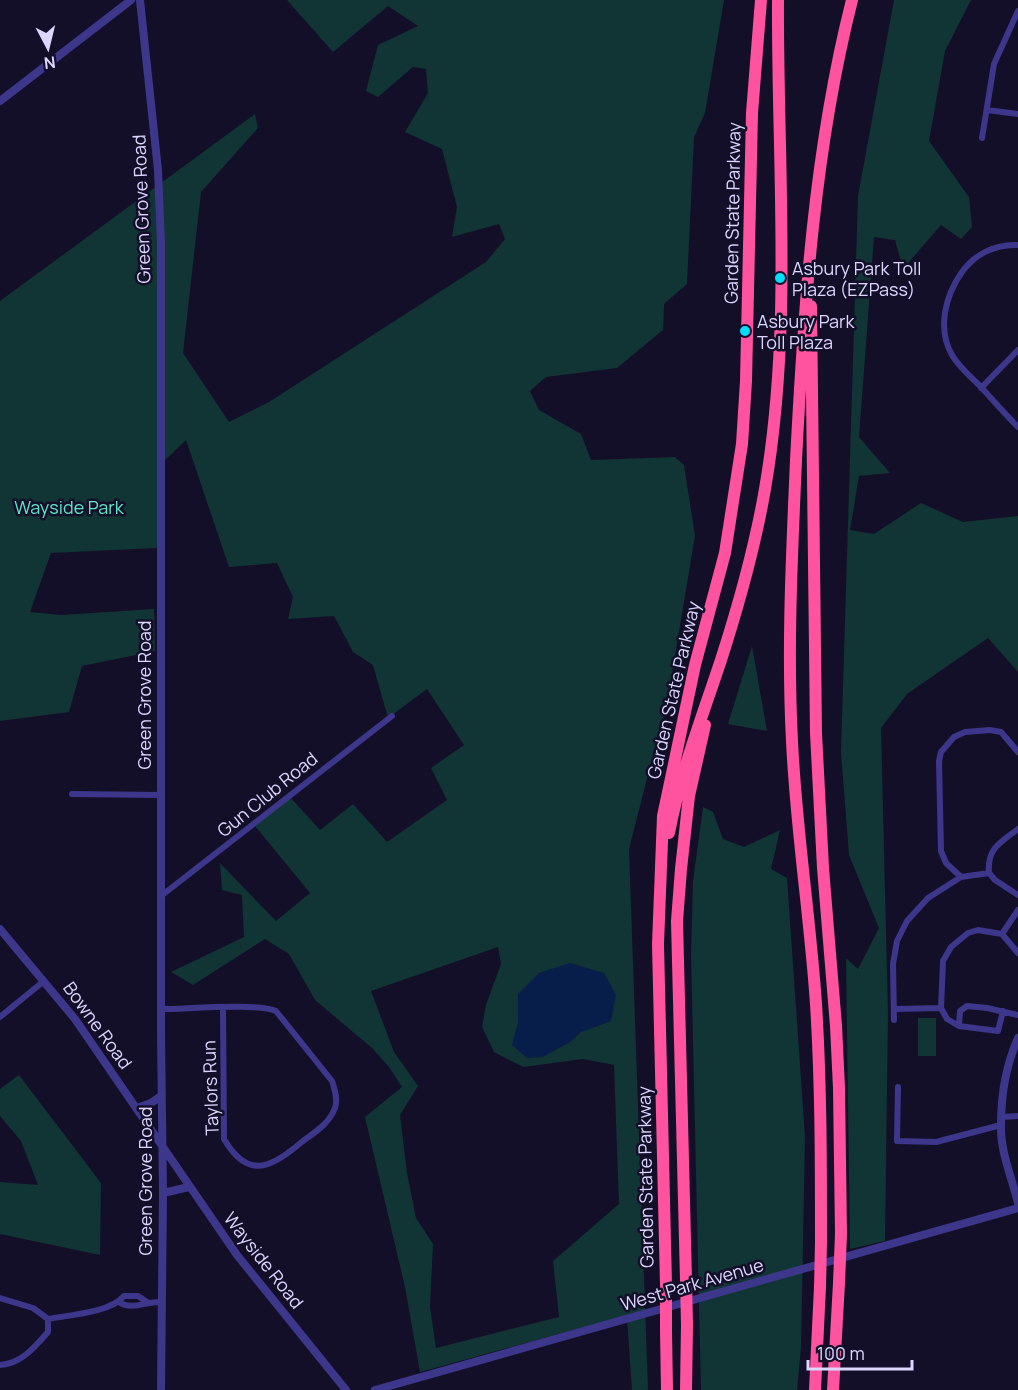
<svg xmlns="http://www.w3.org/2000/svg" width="1018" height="1390" font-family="Manrope,sans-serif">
<rect width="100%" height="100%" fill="#140f29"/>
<path fill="#113434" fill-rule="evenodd" d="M287,0H724L705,113L694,137L687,284L664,304L663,330L617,368L546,377L530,391L539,410L581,434L591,460L675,457L684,465L695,536L668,697L629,849L648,1390H632L627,1318L577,1329L420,1372L405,1287L365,1117L402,1087L389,1067L372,1048L315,1000L289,954L265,939L193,985L171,972L244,937L242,895L222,890L220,863L276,921L310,893L255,826L290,797L320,830L353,804L387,842L447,800L431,768L464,745L427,689L388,718L373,665L353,652L334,616L288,619L293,597L277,563L229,567L186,440L162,463L157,485V548L51,553L30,612L61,615L154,609L155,651L82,666L69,712L0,721V301L255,114L258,128L201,192L183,353L229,422L269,402L486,262L505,239L499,224L452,237L457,207L442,149L405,132L428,93L426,69L413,67L378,97L366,91L378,45L418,26L388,6L333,52ZM498,947L501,964L486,1005L482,1027L494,1052L523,1067L583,1059L614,1065L619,1204L553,1261L559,1317L436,1348L430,1307L433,1244L416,1218L407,1173L400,1115L418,1086L394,1052L371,991Z
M894,0H971L945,51L929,141L969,197L972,227L961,239L941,225L903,269L895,240L874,237L859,437L890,473L859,476L850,530L874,534L921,503L963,522L1018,516V672L988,638L907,694L881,728L888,1013L885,1241L850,1249L846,958L858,969L879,928L849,855L841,752L858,196Z
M752,646L767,731L728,724Z
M703,807L713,812L723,839L744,847L780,830L771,869L787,878L805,1137L801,1348L797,1390H701L691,954L693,881Z
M918,1018H936V1056H918Z
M19,1075L101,1183L100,1255L0,1234V1182L38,1185L21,1141L0,1116V1089Z"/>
<path fill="#071d4a" d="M570,963L604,973L616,995L611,1021L581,1032L570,1042L543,1057L527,1058L512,1045L518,1022V994L539,973Z"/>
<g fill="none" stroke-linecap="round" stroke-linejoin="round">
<path stroke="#3d378b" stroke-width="6" d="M987,110L1018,114
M982,138L994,64L1018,11
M1018,245C995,244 975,254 962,272C945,296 937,329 952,355C959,367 971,377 980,386C993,400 1005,414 1018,427
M981,388L1018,350
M72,794L161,795
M989,873C987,848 1000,843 1018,829
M989,873L995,880L1018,895
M961,877L946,863L941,851L939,761L941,752L954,737L965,732L990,730L1001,732L1018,752
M161,896L392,716
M1002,934L1018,910
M161,1009C187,1009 256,1003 276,1011L332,1081C335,1090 338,1100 335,1108C329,1124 315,1132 303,1141C273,1166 249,1182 224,1139L223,1008
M894,1009L941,1008
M1003,1011L998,1031L959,1026L947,1019L941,1008L943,961L951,947L968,933L978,930L1002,934L1018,953
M0,1017L44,981
M894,1020L893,964L897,941L907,921L928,898L961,877L989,873
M959,1026L960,1011L967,1006L987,1008L1018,1015
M898,1087L897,1141L936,1142L1001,1125
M1002,1117L1018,1116
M0,1298L33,1308L48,1319C69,1315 110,1313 124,1296H138L147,1302
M119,1302C132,1311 147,1301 161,1302
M0,1365C21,1364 35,1347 48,1332V1319"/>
<path stroke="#3d378b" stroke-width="8" d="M140,0L158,170L161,243V1035L163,1193L161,1390
M0,101L131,0
M0,929L75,1019L237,1255L346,1390
M1018,1038C1006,1065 1001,1096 1001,1125C1000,1151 1012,1178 1018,1203
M137,1108L151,1103L161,1096
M163,1193L189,1187
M375,1390L1018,1208"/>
<path stroke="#ff529f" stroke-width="12" d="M811,306L816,733L823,868L836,1026L839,1088L841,1234
M669,833C680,774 702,717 721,660C739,604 755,547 765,489C793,327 777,163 778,0
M821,1242C821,1162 821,1083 816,1004C810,916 796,829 792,741C787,647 792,554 796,460C804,306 814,150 852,0
M686,1280L677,921L681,869L689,796L705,725
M666,1285L658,944L663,816L695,665L725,553L742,444L746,381L752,113L761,0
M666,1331L667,1390
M686,1390L687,1325
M815,1390L820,1287
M833,1390L839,1283"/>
<path stroke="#ff529f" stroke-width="12" d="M686,1280L687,1325
M839,1283L841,1234
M666,1285V1331
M820,1287L821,1242"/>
</g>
<g fill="#03deff" stroke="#140f29" stroke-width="2">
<circle cx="780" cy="278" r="6"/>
<circle cx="745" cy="331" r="6"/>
</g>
<g text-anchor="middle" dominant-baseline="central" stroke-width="5" stroke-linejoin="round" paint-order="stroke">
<g font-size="18" fill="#ddd7ff" stroke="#140f29">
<text transform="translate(141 209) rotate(-92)">Green Grove Road</text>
<text transform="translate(732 213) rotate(-89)">Garden State Parkway</text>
<text transform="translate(673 690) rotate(-77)">Garden State Parkway</text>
<text transform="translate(144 695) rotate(-90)">Green Grove Road</text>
<text transform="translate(267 794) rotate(-39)">Gun Club Road</text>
<text transform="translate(98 1025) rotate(54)">Bowne Road</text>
<text transform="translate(210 1088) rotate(-92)">Taylors Run</text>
<text transform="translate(645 1177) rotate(-91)">Garden State Parkway</text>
<text transform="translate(145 1181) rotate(-90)">Green Grove Road</text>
<text transform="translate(264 1260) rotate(52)">Wayside Road</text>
<text transform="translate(692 1284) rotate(-16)">West Park Avenue</text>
</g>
<g font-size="18" fill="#ddd7ff" stroke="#140f29" text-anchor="start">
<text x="792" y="268">Asbury Park Toll<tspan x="792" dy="21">Plaza (EZPass)</tspan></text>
<text x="757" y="321">Asbury Park<tspan x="757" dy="21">Toll Plaza</tspan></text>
</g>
<g font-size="18" fill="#5be7c9" stroke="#140f29">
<text x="69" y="507">Wayside Park</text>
</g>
</g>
<g transform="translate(48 48) rotate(173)" stroke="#140f29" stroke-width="4.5" paint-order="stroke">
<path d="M0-4.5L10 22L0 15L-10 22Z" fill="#ddd7ff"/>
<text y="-9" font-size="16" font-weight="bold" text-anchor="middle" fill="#ddd7ff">N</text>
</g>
<path d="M808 1360v9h104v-9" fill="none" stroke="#ddd7ff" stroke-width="3"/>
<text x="817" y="1360" font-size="18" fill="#ddd7ff" stroke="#140f29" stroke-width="4.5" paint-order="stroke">100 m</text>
</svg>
